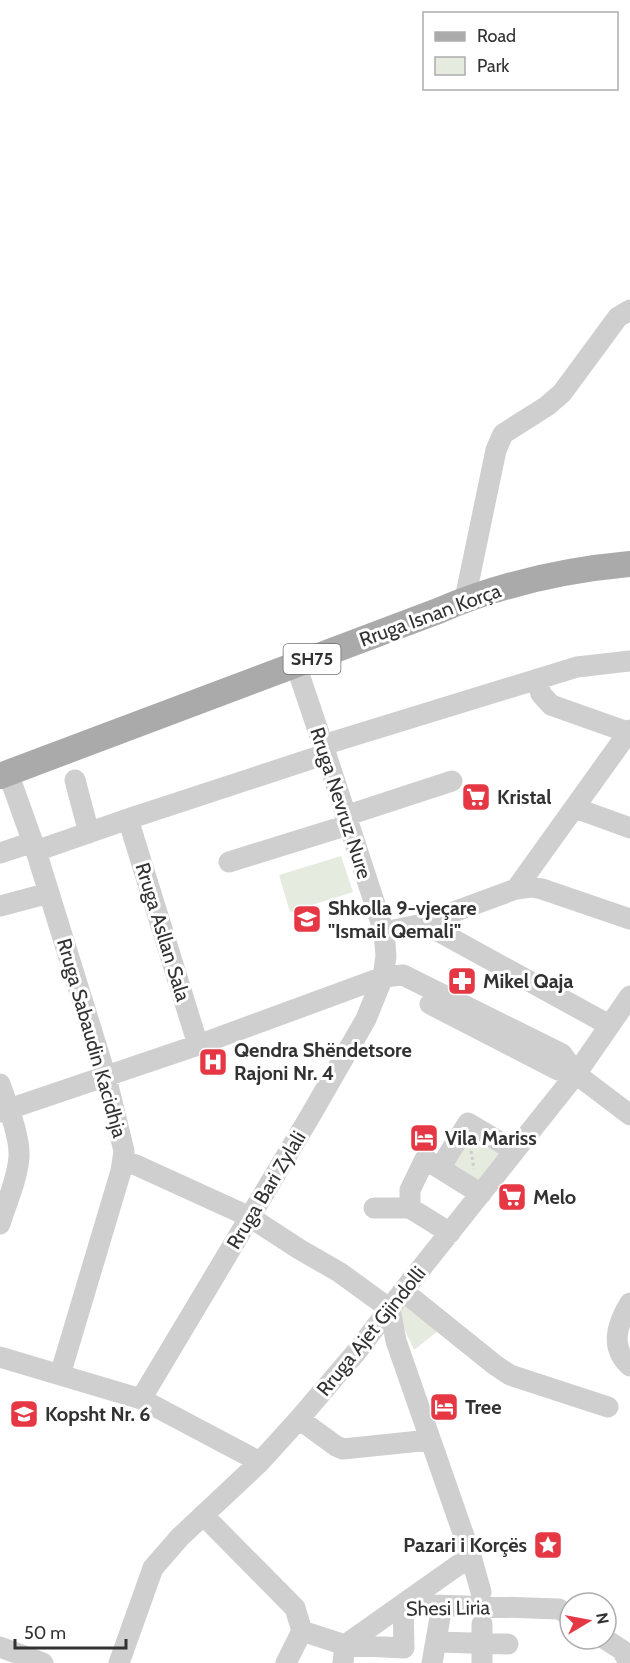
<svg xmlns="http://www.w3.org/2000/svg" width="630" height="1663" font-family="Cabin,sans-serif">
<rect width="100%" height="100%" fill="#fff"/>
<path fill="#e5ebde" d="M341,856L353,892L290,912L279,875Z
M470,1132L504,1154L478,1187L448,1169Z
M406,1304L438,1331L414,1350L397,1313Z"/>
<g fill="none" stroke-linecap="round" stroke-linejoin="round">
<path stroke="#ccc" stroke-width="3" stroke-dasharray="3 3" stroke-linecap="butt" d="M471,1151L474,1169"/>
<path stroke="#cfcfcf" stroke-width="21" d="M465,599L496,450L503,434L547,406L562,393L618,317L630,310
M537,679L541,694L551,705L630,733
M323,745L577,667L630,661
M8,773L36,851L106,1077L124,1151L121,1171L60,1375
M75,780L89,833
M575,808L630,828
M345,816L452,781
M128,819L198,1045
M36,851L128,819L326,754
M0,853L33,842
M229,862L348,825
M516,889L630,730
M0,906L49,893
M418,925L516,889L532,887L542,889L630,919
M384,932L418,925L436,930L609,1025
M430,1004L558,1070L576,1074
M0,1084C7,1104 20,1136 19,1156C18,1178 6,1204 0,1224
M0,1112L198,1045L383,977L403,975L562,1054L576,1074L630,1115
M124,1162L136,1165L250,1217L299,1249L339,1272L390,1309L396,1341L471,1556L481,1592
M440,1168L468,1123L515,1151
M374,1208H410L450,1233
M410,1208V1190L425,1159L481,1194
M403,1291L495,1365L510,1375L608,1407
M630,1303C617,1324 609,1347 630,1366
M0,1357L141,1399L260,1462
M141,1399L309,1118L366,1019L383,977L386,956L384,932L323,745L301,680L297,665
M299,1419L336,1446L343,1449L430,1440
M203,1515L295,1608L302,1631
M605,1639L622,1650L629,1663
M436,1642L508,1644
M0,1647L43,1663
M119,1663L153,1568L180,1537L260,1462L299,1419L358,1350L403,1291L576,1074L630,996
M286,1663L302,1631L345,1645L403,1604L559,1609L570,1616
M343,1663L345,1645L404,1648L403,1604L471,1556
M432,1663L442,1606
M482,1663V1624"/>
<path stroke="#aaa" stroke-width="26" d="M0,776L438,611C498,585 564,570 630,564"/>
</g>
<defs>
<g id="supermarket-square" transform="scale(1.5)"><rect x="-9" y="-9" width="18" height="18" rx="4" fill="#e53844" stroke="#fff"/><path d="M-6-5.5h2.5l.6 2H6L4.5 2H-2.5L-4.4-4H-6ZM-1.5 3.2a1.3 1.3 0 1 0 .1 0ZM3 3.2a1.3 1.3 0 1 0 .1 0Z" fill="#fff"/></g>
<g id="school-square" transform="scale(1.5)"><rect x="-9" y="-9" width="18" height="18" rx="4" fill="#e53844" stroke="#fff"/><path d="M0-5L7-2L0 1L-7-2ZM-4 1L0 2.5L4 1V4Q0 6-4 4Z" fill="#fff"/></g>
<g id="pharmacy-square" transform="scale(1.5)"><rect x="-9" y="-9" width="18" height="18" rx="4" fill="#e53844" stroke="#fff"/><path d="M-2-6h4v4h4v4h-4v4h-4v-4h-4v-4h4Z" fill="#fff"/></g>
<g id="hospital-square" transform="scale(1.5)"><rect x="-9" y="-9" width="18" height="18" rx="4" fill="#e53844" stroke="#fff"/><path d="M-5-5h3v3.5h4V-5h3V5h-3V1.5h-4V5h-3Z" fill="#fff"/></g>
<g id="hotel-square" transform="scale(1.5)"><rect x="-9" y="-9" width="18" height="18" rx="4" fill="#e53844" stroke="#fff"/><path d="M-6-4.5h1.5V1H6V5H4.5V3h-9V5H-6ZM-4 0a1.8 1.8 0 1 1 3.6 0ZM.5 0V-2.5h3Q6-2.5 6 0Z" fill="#fff"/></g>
<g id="sight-square" transform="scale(1.5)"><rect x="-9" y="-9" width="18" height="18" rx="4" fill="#e53844" stroke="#fff"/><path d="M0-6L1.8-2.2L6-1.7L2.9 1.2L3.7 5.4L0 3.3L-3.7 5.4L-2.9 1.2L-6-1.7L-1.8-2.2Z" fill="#fff"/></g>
</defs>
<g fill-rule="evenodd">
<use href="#supermarket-square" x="476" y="797"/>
<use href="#school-square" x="307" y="919"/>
<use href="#pharmacy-square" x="462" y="981"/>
<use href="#hospital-square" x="213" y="1062"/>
<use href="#hotel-square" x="424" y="1138"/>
<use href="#supermarket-square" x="512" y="1197"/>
<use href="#hotel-square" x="444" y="1407"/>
<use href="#school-square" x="24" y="1414"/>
<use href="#sight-square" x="548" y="1545"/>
</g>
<g text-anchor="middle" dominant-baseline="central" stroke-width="6" stroke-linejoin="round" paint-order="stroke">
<rect fill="#fff" stroke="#707070" stroke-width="1.5" x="283.5" y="644" width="57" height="30" rx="4.5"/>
<g font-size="18" font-weight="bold" fill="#323232">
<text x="312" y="659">SH75</text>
</g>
<g font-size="20" fill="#323232" stroke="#fff">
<text transform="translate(430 615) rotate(-20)">Rruga Isnan Korça</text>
<text transform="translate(341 803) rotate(72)">Rruga Nevruz Nure</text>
<text transform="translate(163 932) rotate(73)">Rruga Asllan Sala</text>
<text transform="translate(92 1038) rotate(74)">Rruga Sabaudin Kacidhja</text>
<text transform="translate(266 1190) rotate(-59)">Rruga Bari Zylali</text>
<text transform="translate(371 1331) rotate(-51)">Rruga Ajet Gjindolli</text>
<text transform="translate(448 1608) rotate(-1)">Shesi Liria</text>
</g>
<g font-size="20" font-weight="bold" fill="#323232" stroke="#fff" text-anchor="start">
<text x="497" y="797">Kristal</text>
<text x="328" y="908">Shkolla 9-vjeçare<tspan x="328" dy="23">"Ismail Qemali"</tspan></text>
<text x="483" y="981">Mikel Qaja</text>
<text x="234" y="1050">Qendra Shëndetsore<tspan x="234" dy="23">Rajoni Nr. 4</tspan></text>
<text x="445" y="1138">Vila Mariss</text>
<text x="533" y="1197">Melo</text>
<text x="465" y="1407">Tree</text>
<text x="45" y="1414">Kopsht Nr. 6</text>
<text x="527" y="1545" text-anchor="end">Pazari i Korçës</text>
</g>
</g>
<rect x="423" y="12" width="195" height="78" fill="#ffffff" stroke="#adadad" stroke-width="1.5"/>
<rect x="435" y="32" width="30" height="9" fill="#aaaaaa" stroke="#adadad" stroke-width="1.5"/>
<text x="477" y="42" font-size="18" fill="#323232">Road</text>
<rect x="435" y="57" width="30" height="18" fill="#e5ebde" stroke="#adadad" stroke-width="1.5"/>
<text x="477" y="72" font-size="18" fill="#323232">Park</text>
<g transform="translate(588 1621) rotate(80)"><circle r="28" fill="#ffffff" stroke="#adadad" stroke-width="1.5"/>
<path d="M0-4.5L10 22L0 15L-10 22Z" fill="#e53844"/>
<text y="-9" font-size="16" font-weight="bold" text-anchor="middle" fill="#323232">N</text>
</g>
<path d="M15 1639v9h111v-9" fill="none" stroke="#323232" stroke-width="3"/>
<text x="24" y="1639" font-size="18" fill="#323232" stroke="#ffffff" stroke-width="4.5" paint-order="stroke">50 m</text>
</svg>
